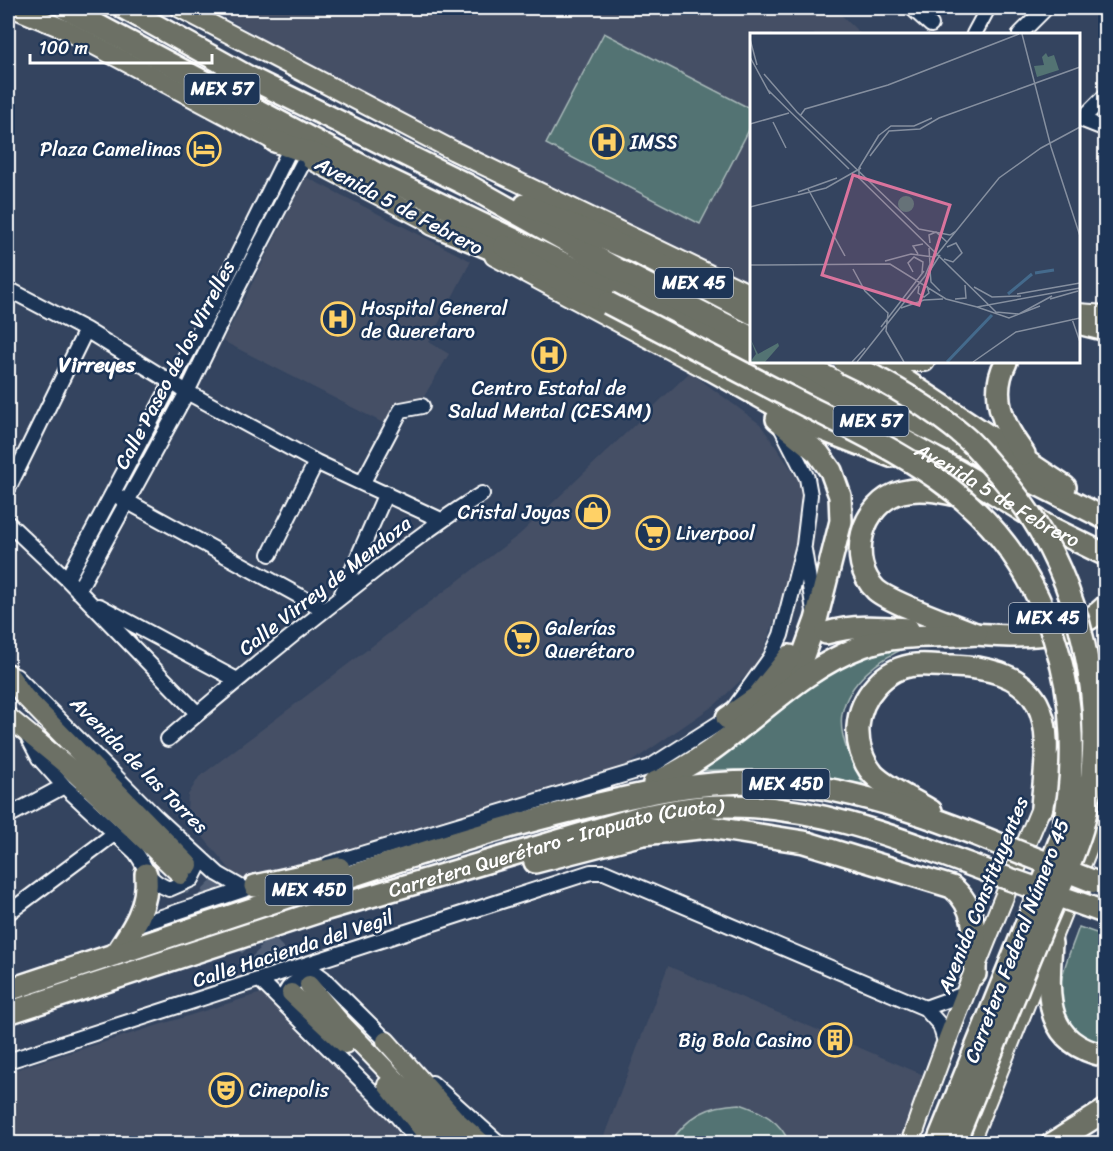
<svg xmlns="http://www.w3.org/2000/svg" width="1113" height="1151" font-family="Sriracha,sans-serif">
<rect width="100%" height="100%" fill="#34445f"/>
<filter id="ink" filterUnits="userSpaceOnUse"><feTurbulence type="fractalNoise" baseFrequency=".0167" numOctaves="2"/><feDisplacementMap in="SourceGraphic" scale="12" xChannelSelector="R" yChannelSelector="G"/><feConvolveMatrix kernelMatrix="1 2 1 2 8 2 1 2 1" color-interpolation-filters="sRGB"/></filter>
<g filter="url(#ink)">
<path fill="#444f65" d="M209,8H834L861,34H752L751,285L333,80Z
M306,177L471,261L429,342L449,354L422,400L392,409L383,423L223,341Z
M690,372L760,424L800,482L802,505L787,586L759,663L716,704L627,765L568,788L242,884L198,831L187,809L188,795L199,777L520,534Z
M668,966L933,1079L910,1143L601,1144Z
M265,992L360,1086L410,1143H8V1072Z"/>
<path fill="#537373" stroke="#a9b9b9" stroke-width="1.5" d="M604,33L751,109V126L700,224L546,144Z
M908,647C880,658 848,682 842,714C838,737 853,765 863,784C804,772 747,766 687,772L787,704L819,677L868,653Z
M1079,927L1105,936V1047C1096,1043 1083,1040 1075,1033C1043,1005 1068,960 1079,927Z
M740,1104C761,1111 781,1121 789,1143H670C688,1116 707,1105 740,1104Z"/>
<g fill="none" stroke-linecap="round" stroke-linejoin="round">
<path stroke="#526077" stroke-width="18" stroke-dasharray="18 9" stroke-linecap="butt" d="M189,865L303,980
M181,875L291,993"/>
<g stroke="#fff" stroke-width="18">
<path id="minor" d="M912,8L931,25
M974,34L988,8
M1020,34L1046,8
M1078,118L1106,129
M1082,119L1106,95
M8,289L86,330L187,392L316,462L441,520
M363,482L401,410L422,406
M8,489L86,330
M119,497L325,610
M8,523L67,579L197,713
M804,550L814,611
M270,554L316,462
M67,579L215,301L290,149
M78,591L187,392L238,287L306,157
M340,598L386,493
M99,606L237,680
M16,676L156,817L218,874L244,889
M27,735L39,758L64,786L136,853C149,871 145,879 169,889L192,879L202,859
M168,739C227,688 287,639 349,591C392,557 435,523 482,494
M8,816L64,786
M328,864L650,767L727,718L771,657L781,635L804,545L810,495L807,478L782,429
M8,913L114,834
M135,926L261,884
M305,965L323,978L394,1048
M260,980L397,1116L420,1144
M283,1000C288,980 302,978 321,978
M925,1008L967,993
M8,1061L591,872H604L925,1008L940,1025L946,1045
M432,1083L500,1144"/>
</g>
<g stroke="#fff" stroke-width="22">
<path id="major" d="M13,8L64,29L286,147
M180,8L454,151L752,295
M311,160L443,229
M494,256L708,370
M1078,313L1106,315
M898,362H925
M8,673L24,696L189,865
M8,717L65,764L181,875
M309,985L340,1022L458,1144
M291,993L345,1044
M386,1041L456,1120L483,1144
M387,1085L434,1144
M910,1144C948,1031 995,918 1041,808C1062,761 1088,716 1106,667
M969,1144L1106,803"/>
</g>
<g stroke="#fff" stroke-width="26">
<g id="highway">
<path d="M65,8L377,174L752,354"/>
<path d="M124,8L250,78L467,185L620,271L752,338"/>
<path d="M275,141L330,160"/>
<path d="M525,205L636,252L752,313"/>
<path d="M432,224L513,258"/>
<path d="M504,246L539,269L608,303"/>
<path d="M1078,323L1106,330"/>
<path d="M696,361L813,426L891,456"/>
<path id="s1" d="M766,362L975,481L1047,526L1106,555"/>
<path d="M797,362L1106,519"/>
<path d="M877,362L1065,487"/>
<path d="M1006,362C989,395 1003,426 1024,454"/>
<path d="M777,419L818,453L831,471L840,496L841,521L816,620L792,686"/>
<path d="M961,496C942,492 922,487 902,492C861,502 846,561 876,590C891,603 951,624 973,633"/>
<path d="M826,633C854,625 879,627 908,629"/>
<path d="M963,633C1012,637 1068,643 1106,606"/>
<path d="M727,718L757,697L790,656"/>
<path d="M654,783C732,751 784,675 863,646C898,633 940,637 976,634"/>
<path d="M931,811C915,801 885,787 873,774C862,761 857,743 858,727C860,697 885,667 916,665C928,664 941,666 953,666C984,667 1020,673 1037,703C1053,732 1044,775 1042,807"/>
<path d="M535,862L643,834L709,827L804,842L952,887C979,909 975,942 975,974"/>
<path d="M255,886L339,868"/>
<path d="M1087,906L1106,913"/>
<path d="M1051,943C1048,994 1042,1043 1106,1056"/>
<path d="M116,954C133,929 149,906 146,874"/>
<path d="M8,990C123,952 238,913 354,875C426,851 499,828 574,810C640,794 695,781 764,782C843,784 931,816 1004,846"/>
<path id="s2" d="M8,1013L327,909L640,817C666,812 694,806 722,806C817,804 904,840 992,873"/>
<path d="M1052,1144L1106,1110"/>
</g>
</g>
<use href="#minor" stroke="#1d3557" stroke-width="14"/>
<use href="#major" stroke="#6c7065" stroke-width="18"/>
<use href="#highway" stroke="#6c7065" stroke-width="21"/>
<g stroke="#fff" stroke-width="26" stroke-linecap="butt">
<path id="highway-bridge" d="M608,303C671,335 734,368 797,401C844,425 893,448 936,478C1053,560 1091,701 1062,836L937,1144
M845,362C887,382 929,406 965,437C977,447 988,462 999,474C1082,569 1113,707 1082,829C1071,865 1053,901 1039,936C1011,1005 983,1074 954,1144
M1004,846L1095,882
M992,873L1087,906"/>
</g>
<use href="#highway-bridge" stroke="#6c7065" stroke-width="21"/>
</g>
</g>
<defs>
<g id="hospital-ring" transform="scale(1.725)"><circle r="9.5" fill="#1d3557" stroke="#ffd166" stroke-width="1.5"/><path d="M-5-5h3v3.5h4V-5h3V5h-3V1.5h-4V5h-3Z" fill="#ffd166"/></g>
<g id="hotel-ring" transform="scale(1.725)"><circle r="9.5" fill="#1d3557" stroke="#ffd166" stroke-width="1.5"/><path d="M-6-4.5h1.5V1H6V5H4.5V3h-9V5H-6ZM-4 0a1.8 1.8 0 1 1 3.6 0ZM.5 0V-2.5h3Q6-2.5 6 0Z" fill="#ffd166"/></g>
<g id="shop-ring" transform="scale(1.725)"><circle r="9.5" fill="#1d3557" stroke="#ffd166" stroke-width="1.5"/><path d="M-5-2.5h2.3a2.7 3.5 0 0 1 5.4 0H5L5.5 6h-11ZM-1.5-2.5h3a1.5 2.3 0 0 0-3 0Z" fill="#ffd166"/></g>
<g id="supermarket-ring" transform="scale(1.725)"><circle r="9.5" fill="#1d3557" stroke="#ffd166" stroke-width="1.5"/><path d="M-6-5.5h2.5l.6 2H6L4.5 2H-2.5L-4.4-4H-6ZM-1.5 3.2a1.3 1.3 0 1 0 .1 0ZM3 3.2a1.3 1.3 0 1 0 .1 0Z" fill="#ffd166"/></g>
<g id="building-ring" transform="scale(1.725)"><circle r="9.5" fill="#1d3557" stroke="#ffd166" stroke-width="1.5"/><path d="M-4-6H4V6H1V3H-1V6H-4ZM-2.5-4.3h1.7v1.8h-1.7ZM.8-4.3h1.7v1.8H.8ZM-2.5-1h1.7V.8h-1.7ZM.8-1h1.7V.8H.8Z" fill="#ffd166"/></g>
<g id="theatre-ring" transform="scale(1.725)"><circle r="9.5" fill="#1d3557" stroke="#ffd166" stroke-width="1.5"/><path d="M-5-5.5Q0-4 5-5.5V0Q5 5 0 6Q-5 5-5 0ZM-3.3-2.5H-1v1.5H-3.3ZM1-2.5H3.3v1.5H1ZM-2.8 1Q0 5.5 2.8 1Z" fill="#ffd166"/></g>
</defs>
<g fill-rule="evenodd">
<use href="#hospital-ring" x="607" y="142"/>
<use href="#hotel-ring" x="204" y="149"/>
<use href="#hospital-ring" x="338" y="319"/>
<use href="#hospital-ring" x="549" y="355"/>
<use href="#shop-ring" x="593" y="512"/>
<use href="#supermarket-ring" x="653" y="533"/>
<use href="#supermarket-ring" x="522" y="639"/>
<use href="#building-ring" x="835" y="1040"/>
<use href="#theatre-ring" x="226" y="1090"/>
</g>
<g text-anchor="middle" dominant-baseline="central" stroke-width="5" stroke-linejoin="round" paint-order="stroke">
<g fill="#1d3557" stroke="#bbc2cd" stroke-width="1.5">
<rect x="184.5" y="74" width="75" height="30" rx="4.5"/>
<rect x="655" y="268" width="78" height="30" rx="4.5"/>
<rect x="833.5" y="406" width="75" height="30" rx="4.5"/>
<rect x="1009" y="603" width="78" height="30" rx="4.5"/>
<rect x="742.5" y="769" width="87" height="30" rx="4.5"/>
<rect x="265.5" y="875" width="87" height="30" rx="4.5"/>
</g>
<g font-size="18" font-weight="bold" fill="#fff">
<text x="222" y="89">MEX 57</text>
<text x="694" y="283">MEX 45</text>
<text x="871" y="421">MEX 57</text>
<text x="1048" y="618">MEX 45</text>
<text x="786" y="784">MEX 45D</text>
<text x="309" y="890">MEX 45D</text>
</g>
<g font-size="20" fill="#fff" stroke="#1d3557" text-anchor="start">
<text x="630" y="142">IMSS</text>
<text x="181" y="149" text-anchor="end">Plaza Camelinas</text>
<text x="361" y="308">Hospital General<tspan x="361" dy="23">de Queretaro</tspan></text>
<text x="549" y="388" text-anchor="middle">Centro Estatal de<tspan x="549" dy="23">Salud Mental (CESAM)</tspan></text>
<text x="570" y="512" text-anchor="end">Cristal Joyas</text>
<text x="676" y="533">Liverpool</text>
<text x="545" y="628">Galerías<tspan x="545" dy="23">Querétaro</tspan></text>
<text x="812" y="1040" text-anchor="end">Big Bola Casino</text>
<text x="249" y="1090">Cinepolis</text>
</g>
<g font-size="20" fill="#fff" stroke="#1d3557">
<text transform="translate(399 206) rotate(28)">Avenida 5 de Febrero</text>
<text transform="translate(175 365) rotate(-62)">Calle Paseo de los Virrelles</text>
<text stroke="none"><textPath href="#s1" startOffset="267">Avenida 5 de Febrero</textPath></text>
<text transform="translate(325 586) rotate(-38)">Calle Virrey de Mendoza</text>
<text transform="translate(139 765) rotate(45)">Avenida de las Torres</text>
<text stroke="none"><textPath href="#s2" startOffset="573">Carretera Querétaro - Irapuato (Cuota)</textPath></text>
<text transform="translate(983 895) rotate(-68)">Avenida Constituyentes</text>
<text transform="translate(1017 941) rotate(-69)">Carretera Federal Número 45</text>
<text transform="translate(293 949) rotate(-18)">Calle Hacienda del Vegil</text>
</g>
<g font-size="21" font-weight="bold" fill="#fff" stroke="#1d3557">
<text x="97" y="365">Virreyes</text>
</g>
</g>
<g transform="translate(750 33)">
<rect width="330" height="330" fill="#34445f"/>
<path d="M296,20L298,24L304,22L309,37L287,44L284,33L294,32L292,24ZM148 171a8 8 0 1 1 16 0a8 8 0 1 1-16 0ZM0,305L11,327L8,321L28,310L29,313L15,329H0L6,321Z" fill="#537373"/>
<path fill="none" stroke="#446a8c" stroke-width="3" d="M285,240L304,237M258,261L282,241M197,329L242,282"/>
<path fill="none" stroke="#858f9f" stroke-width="1.5" d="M272,1L301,114L330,203M0,6L7,32M0,24L20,61M14,41L47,79L169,196L200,202L206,198M18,57L99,136M50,83L55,76L138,52L269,1M23,89L36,115M0,91L39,80M128,103L141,93H164L182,85M120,123L139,98L170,96L189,85L330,34M107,143L246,279L269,281L302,263M109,146V135L129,102M58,156L95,223M48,159L87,145M0,174L76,155L111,135M180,210L179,202L186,199L197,209M168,221L163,213L173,211M185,224L249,145L291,115L330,94M194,226L203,229L212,220L206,210L197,214M135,228L161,221L183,224M0,232L140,231L196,266L227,274L330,255M103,236L115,258L138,280L136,298L154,329M180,237L181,249L190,258M163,239L158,230L164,224L173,229L172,240M179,239L190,222M169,253L168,260L174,264L179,260L177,253M224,254L242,264L271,263M267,261L330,250M205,266L216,265L215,252M300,266L328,258M227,274L259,285L290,273M151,275L174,267L193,266M322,286L330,309M131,294L174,238M102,329L115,315M107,329L175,243L180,231L179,215M223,329L266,299L330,285"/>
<path fill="#da749d" fill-opacity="0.15" stroke="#da749d" stroke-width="3" d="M103,142L200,172L169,272L72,242Z"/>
<rect width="330" height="330" fill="none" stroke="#fff" stroke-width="3"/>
</g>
<rect width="1113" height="1151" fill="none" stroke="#1d3557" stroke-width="30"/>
<rect x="15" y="15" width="1083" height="1121" fill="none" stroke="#fff" stroke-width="2" filter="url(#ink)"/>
<path d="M30 54v9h182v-9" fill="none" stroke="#ffffff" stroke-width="3"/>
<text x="39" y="54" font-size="18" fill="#ffffff" stroke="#1d3557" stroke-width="4.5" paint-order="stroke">100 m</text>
</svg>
